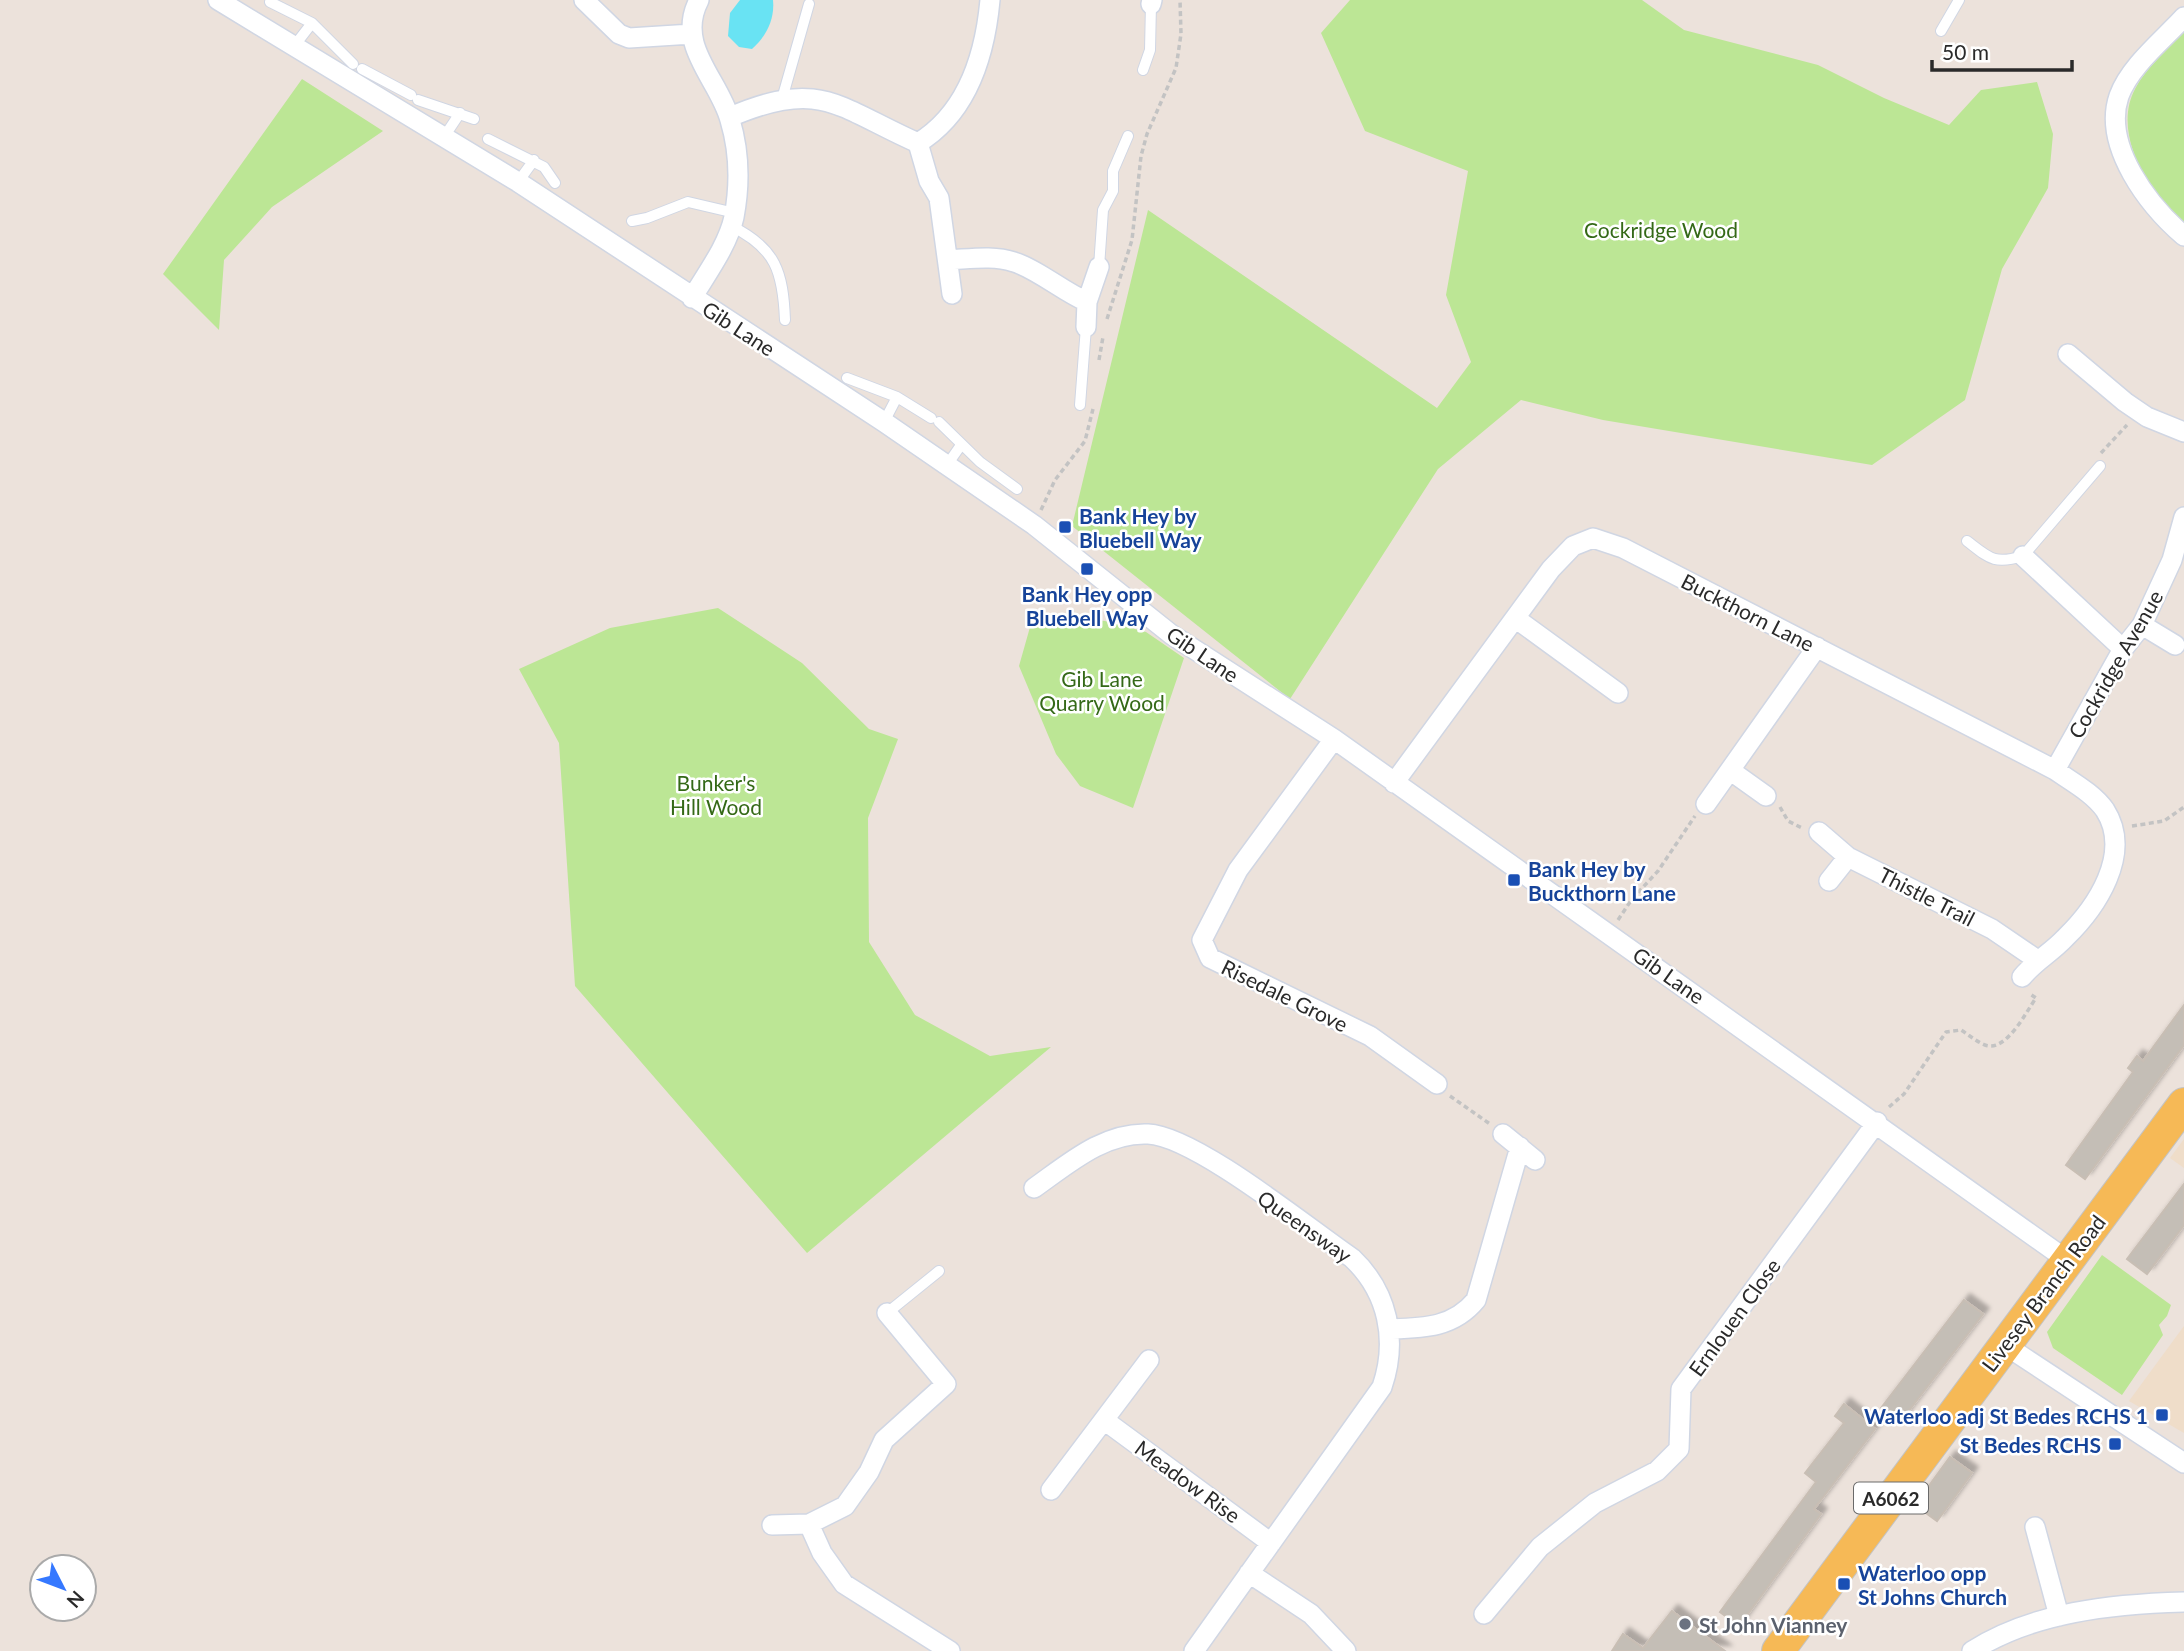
<svg xmlns="http://www.w3.org/2000/svg" width="2184" height="1651" font-family="Lato,sans-serif">
<defs>
<filter id="shadow"><feDropShadow dx="6" dy="-6" stdDeviation="2" flood-color="#0004"/></filter>
</defs>
<rect width="100%" height="100%" fill="#ece2db"/>
<path fill="#efddc9" d="M2184,1139V1168L2170,1158Z
M2184,1326V1433L2129,1401Z"/>
<path fill="#bce695" d="M1350,0H1642L1684,30L1818,65L1884,98L1949,125L1981,90L2037,82L2053,134L2048,188L2002,269L1965,400L1872,465L1603,420L1521,400L1438,469L1290,699L1072,526L1148,210L1437,408L1471,362L1446,295L1468,171L1365,131L1321,33Z
M2184,32V226C2150,196 2111,134 2135,89C2146,67 2168,50 2184,32Z
M302,79L383,131L272,207L224,260L219,330L163,274Z
M718,608L802,663L869,729L898,739L868,818L869,942L915,1015L990,1056L1051,1047L807,1253L575,986L559,743L519,669L610,628Z
M1034,613L1105,621L1146,632L1184,658L1133,808L1080,786L1056,754L1019,666Z
M2102,1255L2171,1305L2167,1316L2159,1325L2163,1335L2122,1395L2053,1348L2047,1332Z"/>
<path fill="#69e3f3" d="M740,0H773C775,19 766,37 752,49L739,47L728,36L730,13Z"/>
<path fill="#c4beb6" stroke="#c8beb4" stroke-width="2" filter="url(#shadow)" d="M2184,1005V1045L2085,1179L2066,1165L2133,1072L2128,1068L2137,1056L2143,1061Z
M2184,1184V1225L2147,1274L2127,1259Z
M1964,1300L1983,1314L1900,1422L1881,1408Z
M1844,1404L1875,1429L1814,1509L1821,1514L1739,1626L1720,1612L1816,1482L1805,1473L1844,1423L1835,1416Z
M1950,1457L1972,1473L1937,1521L1915,1505Z
M1672,1611L1725,1651H1612L1623,1634L1643,1648Z"/>
<g fill="none" stroke-linecap="round" stroke-linejoin="round">
<g stroke="#d0d6e3" stroke-width="12">
<path id="service" d="M270,2L312,23L353,64
M1941,31L1959,0
M295,45L312,23
M362,69L411,95
M1143,70L1150,50L1151,4
M782,99L809,4
M418,100L474,119
M444,137L460,113
M488,139L544,167L555,183
M518,182L534,160
M632,221L647,218L688,202L735,213
M731,226C776,248 783,272 785,320
M1099,267L1103,210L1113,191V171L1128,136
M847,378L897,397L931,418
M1080,405L1086,327
M884,422L897,397
M939,422L980,462L1017,489
M947,465L961,445
M1967,541C1989,558 1994,565 2023,556L2100,466
M887,1313L939,1271"/>
</g>
<g stroke="#d0d6e3" stroke-width="22">
<path id="minor" d="M218,0L518,182L884,422L1034,525L1172,635L1334,739L2067,1260
M584,0L619,34L629,38L692,34
M1151,4L1152,0
M2184,17C2163,40 2130,66 2119,96C2102,146 2149,206 2184,236
M730,117C821,78 837,107 918,143L929,181L939,198L952,294
M918,143C967,113 985,55 990,0
M948,260C970,259 993,255 1014,262C1037,269 1062,291 1087,302
M692,298C707,273 728,245 734,217C740,185 739,150 730,120C719,79 675,46 699,0
M1086,327L1087,302L1099,267
M2068,354L2125,402L2147,417L2184,432
M2023,556L2123,649
M1515,618L1618,693
M2142,625L2175,645
M1334,739L1238,870L1202,940L1210,958L1370,1036L1437,1084
M2055,770L2123,649L2142,625L2172,560L2184,517
M1731,771L1766,796
M1394,783L1551,569L1573,546L1593,538L1623,548L2055,770C2072,782 2093,793 2105,810C2133,854 2096,908 2065,938C2051,953 2035,961 2022,977
M1706,804L1817,647
M1819,832L1848,857L1992,929L2036,959
M1829,881L1848,857
M1503,1134L1535,1160
M1034,1188C1068,1164 1104,1132 1148,1134C1195,1136 1308,1228 1352,1258C1388,1292 1398,1340 1382,1387L1194,1651
M1389,1329C1423,1328 1453,1328 1476,1300L1520,1147
M2005,1345L2184,1463
M1104,1420L1271,1543
M1051,1490L1149,1360
M809,1524L822,1553L844,1584L950,1651
M772,1525L809,1524L845,1506L869,1472L884,1440L946,1384L887,1313
M2035,1527L2059,1616
M1249,1573L1311,1614L1346,1651
M1484,1614L1540,1547L1595,1503L1657,1471L1679,1449L1681,1389L1877,1122
M1972,1651C2033,1612 2112,1604 2184,1602"/>
</g>
<g stroke="#c3c3c3" stroke-width="34">
<path id="primary" d="M1778,1651L2184,1104"/>
</g>
<path stroke="#c3c3c3" stroke-width="3.5" stroke-dasharray="5 3.5" stroke-linecap="butt" d="M1107,319L1132,240L1141,156L1147,134L1176,68L1181,34L1180,0
M1099,360L1103,337
M2101,453L2127,425
M1041,510L1055,480L1085,441L1093,409
M1780,807L1788,821L1804,829
M2132,826L2164,821L2184,807
M1618,920L1632,899L1658,871L1695,816
M1450,1096L1490,1124
M1889,1107L1904,1094L1946,1032L1961,1030C1969,1035 1977,1042 1985,1045C2006,1053 2026,1012 2036,998L2030,994"/>
<use href="#service" stroke="#fff" stroke-width="10"/>
<use href="#minor" stroke="#fff" stroke-width="19"/>
<use href="#primary" stroke="#f6b956" stroke-width="32"/>
</g>
<g fill="#1a4fb4" stroke="#fff" stroke-width="2.5">
<rect x="1058" y="520" width="14" height="14" rx="3.5"/>
<rect x="1080" y="562" width="14" height="14" rx="3.5"/>
<rect x="1507" y="873" width="14" height="14" rx="3.5"/>
<rect x="2155" y="1408" width="14" height="14" rx="3.5"/>
<rect x="2108" y="1437" width="14" height="14" rx="3.5"/>
<rect x="1837" y="1577" width="14" height="14" rx="3.5"/>
</g>
<circle fill="#6b7280" stroke="#fff" stroke-width="2.5" cx="1685" cy="1624" r="7"/>
<g text-anchor="middle" dominant-baseline="central" stroke-width="5" stroke-linejoin="round" paint-order="stroke">
<rect fill="#fff" stroke="#6a6a6a" stroke-width="2" x="1854" y="1482.5" width="74" height="31" rx="5"/>
<g font-size="19" font-weight="bold" fill="#2a2a2a">
<text x="1891" y="1498">A6062</text>
</g>
<g font-size="21" fill="#346917" stroke="#fff">
<text x="1661" y="229">Cockridge Wood</text>
<text x="1102" y="678">Gib Lane<tspan x="1102" dy="24">Quarry Wood</tspan></text>
<text x="716" y="782">Bunker's<tspan x="716" dy="24">Hill Wood</tspan></text>
</g>
<g font-size="21" fill="#2a2a2a" stroke="#fff">
<text transform="translate(739 328) rotate(33)">Gib Lane</text>
<text transform="translate(1748 612) rotate(27)">Buckthorn Lane</text>
<text transform="translate(1203 654) rotate(34)">Gib Lane</text>
<text transform="translate(2115 664) rotate(-60)">Cockridge Avenue</text>
<text transform="translate(1927 896) rotate(27)">Thistle Trail</text>
<text transform="translate(1669 975) rotate(35)">Gib Lane</text>
<text transform="translate(1285 995) rotate(26)">Risedale Grove</text>
<text transform="translate(1305 1226) rotate(35)">Queensway</text>
<text transform="translate(2043 1293) rotate(-53)">Livesey Branch Road</text>
<text transform="translate(1734 1317) rotate(-54)">Ernlouen Close</text>
<text transform="translate(1188 1481) rotate(36)">Meadow Rise</text>
</g>
<g font-size="21" font-weight="bold" fill="#164399" stroke="#fff" text-anchor="start">
<text x="1079" y="515">Bank Hey by<tspan x="1079" dy="24">Bluebell Way</tspan></text>
<text x="1087" y="593" text-anchor="middle">Bank Hey opp<tspan x="1087" dy="24">Bluebell Way</tspan></text>
<text x="1528" y="868">Bank Hey by<tspan x="1528" dy="24">Buckthorn Lane</tspan></text>
<text x="2148" y="1415" text-anchor="end">Waterloo adj St Bedes RCHS 1</text>
<text x="2101" y="1444" text-anchor="end">St Bedes RCHS</text>
<text x="1858" y="1572">Waterloo opp<tspan x="1858" dy="24">St Johns Church</tspan></text>
</g>
<g font-size="21" font-weight="bold" fill="#5b616d" stroke="#fff" text-anchor="start">
<text x="1699" y="1624">St John Vianney</text>
</g>
</g>
<g transform="translate(63 1588) rotate(132)"><circle r="33" fill="#ffffff" stroke="#aaaaaa" stroke-width="2"/>
<path d="M0-5L12 26L0 18L-12 26Z" fill="#3578ff"/>
<text y="-10" font-size="19" font-weight="bold" text-anchor="middle" fill="#2a2a2a">N</text>
</g>
<path d="M1932 60v10h140v-10" fill="none" stroke="#2a2a2a" stroke-width="3.5"/>
<text x="1942" y="60" font-size="21" fill="#2a2a2a" stroke="#ffffff" stroke-width="5" paint-order="stroke">50 m</text>
</svg>
